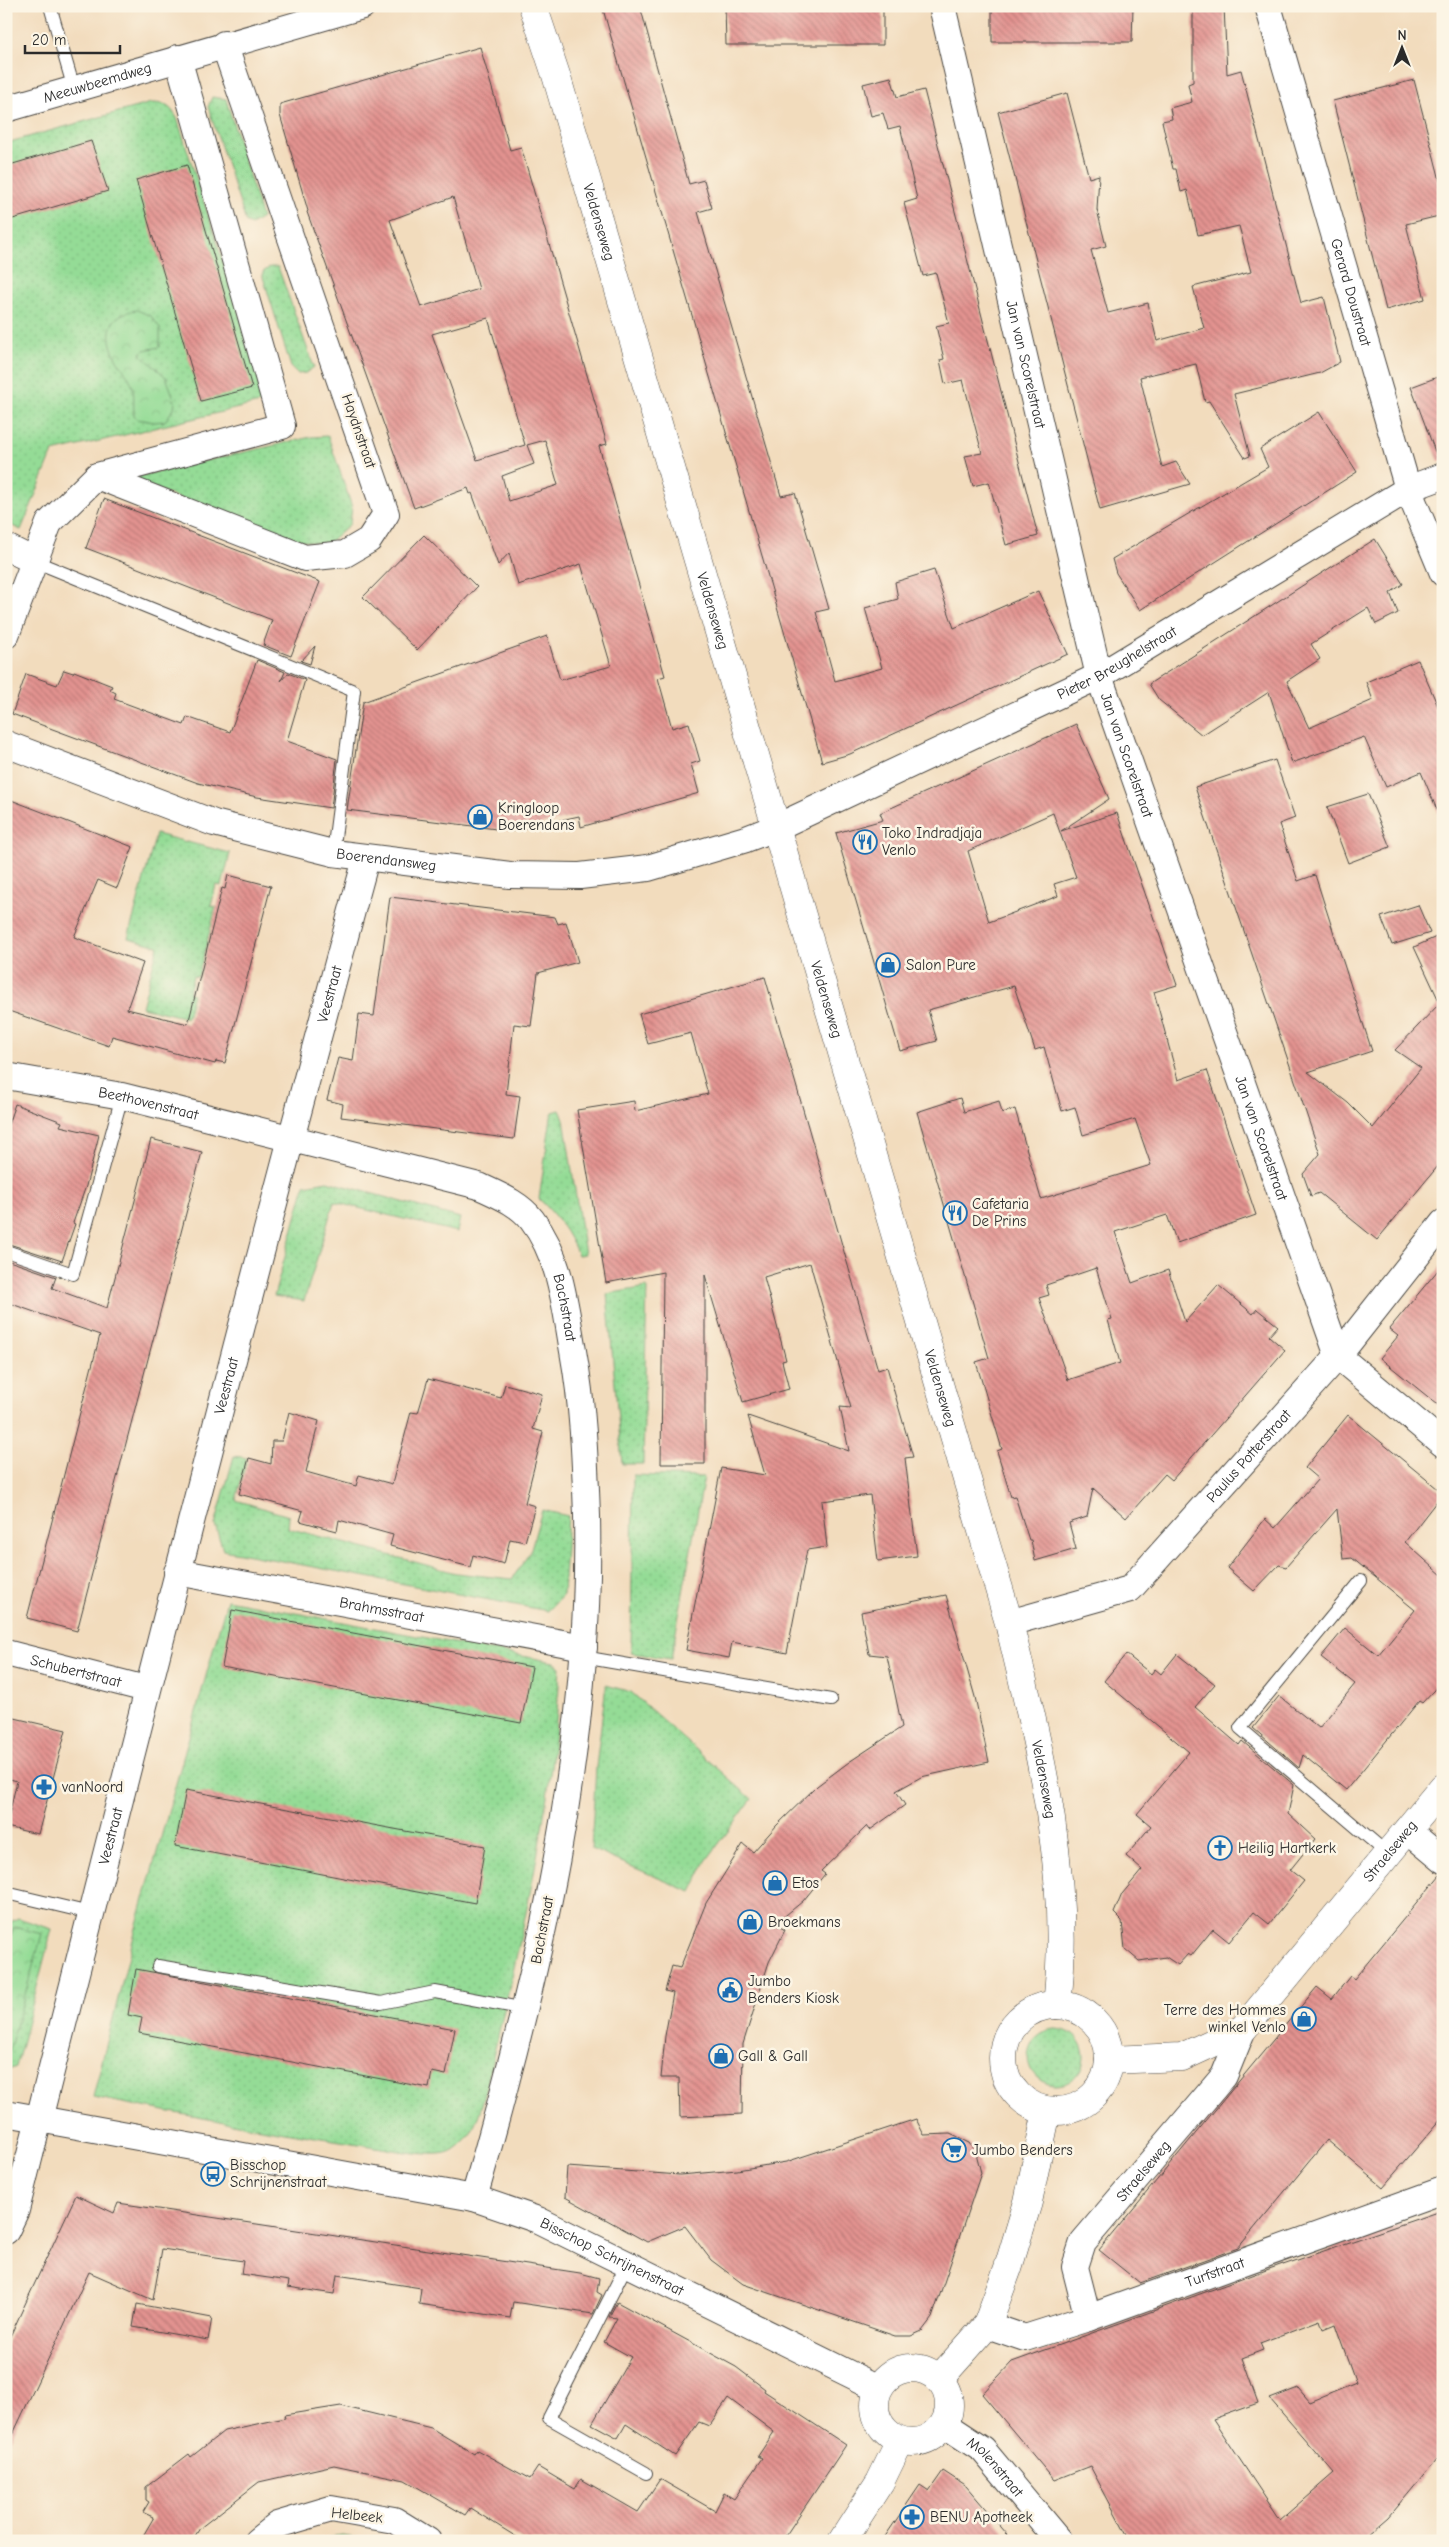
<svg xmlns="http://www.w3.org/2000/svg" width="1449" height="2547" font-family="'Comic Neue',sans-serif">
<defs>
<pattern id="grass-dots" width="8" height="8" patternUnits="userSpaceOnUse" patternTransform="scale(1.25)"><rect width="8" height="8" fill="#94dc96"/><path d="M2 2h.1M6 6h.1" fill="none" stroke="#80bd81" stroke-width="1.8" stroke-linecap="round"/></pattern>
<pattern id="park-crowns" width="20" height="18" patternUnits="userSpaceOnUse" patternTransform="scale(1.25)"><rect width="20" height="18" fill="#94dc96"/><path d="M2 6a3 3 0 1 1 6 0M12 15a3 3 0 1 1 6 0" fill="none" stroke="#80bd81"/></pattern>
<pattern id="building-back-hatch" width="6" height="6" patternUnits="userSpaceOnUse" patternTransform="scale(1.25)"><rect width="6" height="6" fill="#e39390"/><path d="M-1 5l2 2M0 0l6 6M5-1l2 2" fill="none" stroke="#b87876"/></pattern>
</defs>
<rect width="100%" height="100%" fill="#fcf5e5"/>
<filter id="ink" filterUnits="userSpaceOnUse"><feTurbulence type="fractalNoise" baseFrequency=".02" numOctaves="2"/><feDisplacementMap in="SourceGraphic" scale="10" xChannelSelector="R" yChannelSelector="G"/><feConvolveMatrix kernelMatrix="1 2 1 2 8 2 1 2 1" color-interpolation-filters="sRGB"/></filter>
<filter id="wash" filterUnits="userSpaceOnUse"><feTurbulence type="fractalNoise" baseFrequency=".0096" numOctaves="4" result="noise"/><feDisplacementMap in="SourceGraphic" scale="20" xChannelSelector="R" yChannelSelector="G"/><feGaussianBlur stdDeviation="1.12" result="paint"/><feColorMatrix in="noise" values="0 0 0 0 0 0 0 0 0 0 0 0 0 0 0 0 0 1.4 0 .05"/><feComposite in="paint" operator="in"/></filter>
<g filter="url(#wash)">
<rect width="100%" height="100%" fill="#f2dcbd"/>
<path fill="url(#grass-dots)" stroke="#608460" d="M212,97L226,99L262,218L251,225L246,222L208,107Z
M151,103C166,103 170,106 177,118L268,401L53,452L21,530L6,523V143Z
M270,267H278L314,367L306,373L298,374L291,367L263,277V272Z
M328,436L352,507L350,524L327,544C264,539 190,502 130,478L311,437Z
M156,834L230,853L222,886L216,885L211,906L216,907L198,977L193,976L189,993L193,994L187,1018L142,1007L158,946L128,938Z
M560,1110L564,1119L585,1254L578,1255C568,1232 557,1216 539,1199L551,1117L553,1112Z
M327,1181L460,1218L457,1232L334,1202L304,1301L274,1296L305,1185Z
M647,1287L643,1464H622L607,1294Z
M234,1456L247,1458L236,1500L289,1516L288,1528L456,1573L512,1579L530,1552L542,1510L568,1516L563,1595L548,1611L223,1550L215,1525Z
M633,1475L704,1477L671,1659L631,1653Z
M227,1600L554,1662L560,1667C554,1794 526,1920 496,2044C490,2068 483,2116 469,2135C465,2141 455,2150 449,2152C432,2159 378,2147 359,2144C270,2130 181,2115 93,2097L137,1924Z
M606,1685L631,1692L752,1799L706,1861L691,1892L591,1849L596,1767Z
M18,1918L52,1929L16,2067L6,2071V1924Z
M1028 2057a28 28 0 1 1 56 0a28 28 0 1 1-56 0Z"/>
<path fill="url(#park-crowns)" stroke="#608460" d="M137,310L151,316L160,328V347L144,350L140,354L166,377L175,401L174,408L165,421L154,422L137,419L134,415C133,406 135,393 132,385C129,375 121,367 116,358C104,334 108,314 137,310Z
M14,1927L42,1934L6,2062V1952Z
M342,2536L363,2539L311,2541Z"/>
<g id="blocks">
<path fill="url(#building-back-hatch)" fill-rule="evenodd" d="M602,6H640L689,184L704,180L712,208L698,212L781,496L795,493L811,547L829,609L816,612L835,681L882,668L865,608L898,599L895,582L934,570L954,628L1038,591L1068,654L850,754L822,762Z
M725,6H883V45H726Z
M992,6H1133L1132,42H992Z
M1193,6H1224L1227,74L1241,70L1301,303L1324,297L1340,362L1320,373L1234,394L1250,456L1245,458L1209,401L1205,402L1196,364L1140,377L1162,467L1176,462L1190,484L1100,510L998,112L1067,93L1089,178L1099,175L1097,210L1106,246L1091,250L1108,313L1148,303L1157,341L1204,328L1193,287L1251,272L1239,226L1198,235L1187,190L1181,192L1176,169H1173L1162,121L1172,119L1170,108L1192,102L1188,84L1193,82Z
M480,47L510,150L521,147L607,444L599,446L665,676L658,678L672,728L689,723L700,761L691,764L699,793L581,827L579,816L512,831L347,810L363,702L547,636L560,680L611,666L581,564L518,585L509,553L498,565L472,493L470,494L468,488L414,508L307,212L308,211L280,115V104ZM453,197L479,289L421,307L390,220ZM488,318L525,445L477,460L432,334ZM545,440L558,485L509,501L502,476L534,464L527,445Z
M891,77L897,97L924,90L1038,536L1006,545L989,482L973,486L965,456L982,453L963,380L945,384L940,360L944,359L936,326L949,323L936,273L923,276L904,203L917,199L900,126L888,129L883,113L871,116L863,84Z
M1414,80L1443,192V215L1406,224L1425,299L1386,310L1333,101Z
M91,141L108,191L6,221V166Z
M187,165L252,388L201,401L136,180Z
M1443,375V461L1439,462L1411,387Z
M1319,412L1357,472L1140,610L1116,573L1112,559L1268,467L1260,449Z
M104,499L320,582L291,656L263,645L272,620L86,548Z
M424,535L477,587L417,650L363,597Z
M1375,539L1403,584L1390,593L1398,613L1376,624L1368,608L1311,644L1320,659L1287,681L1309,728L1373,700L1366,682L1418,660L1443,718V824L1421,772L1386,787L1364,737L1292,763L1269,692L1202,735L1159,700L1149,684Z
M315,646L310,664L301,661Z
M257,660L285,672L281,681L288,673L305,680L287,741L337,759L331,808L257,797L198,783L12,714L26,674L57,685L64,670L73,673L74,671L112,686L110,690L116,693L114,699L184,725L187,717L230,732Z
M1076,724L1109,799L1061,831L1117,813L1177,985L1154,992L1178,1080L1207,1070L1256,1215L1177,1243L1167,1215L1115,1232L1132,1283L1168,1270L1185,1322L1218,1285L1253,1314L1257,1309L1278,1326L1269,1336L1285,1350L1172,1480L1165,1474L1126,1518L1093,1488L1087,1517L1069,1523L1076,1549L1035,1561L1031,1540H1029L1015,1496L1011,1497L997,1451L1002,1449L976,1362L989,1358L917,1112L960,1098L964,1112L999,1101L1002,1113L1015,1109L1041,1199L1151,1165L1135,1119L1083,1135L1075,1107L1062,1111L1044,1047L1035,1050L1014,986L928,1010L937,1041L900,1051L836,833L883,820L880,813ZM1053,813L1076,877L1054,884L1058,896L989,922L968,851ZM1096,1268L1112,1319L1108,1320L1120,1363L1068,1380L1039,1298L1049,1295L1046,1285Z
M1275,760L1295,818L1279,824L1298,881L1315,875L1372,1051L1308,1072L1348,1103L1373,1128L1421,1068L1395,1050L1440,1003L1414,947L1443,934V1160L1377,1240L1319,1193L1311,1196L1303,1174L1320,1154L1195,787Z
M1368,794L1390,847L1348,863L1327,807Z
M6,798L133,847L117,888L98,880L74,937L143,963L127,1009L188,1024L222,888L225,889L228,875L271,886L225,1063L216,1061L215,1064L112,1036L109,1046L6,1010Z
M390,897L555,917L558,924L566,922L578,962L538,973L531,1026L514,1024L506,1094L520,1096L514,1139L341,1117L343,1104L327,1100L338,1058L353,1061L359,1014L374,1016Z
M1418,905L1430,933L1392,945L1381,917Z
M765,977L878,1370L887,1367L913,1457L905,1458L917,1556L878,1561L870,1495L822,1501L827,1547L807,1550L787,1653L732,1642L729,1658L686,1650L721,1468L765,1475L748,1416L849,1451L840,1407L851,1408L810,1263L764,1277L786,1360L782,1361L789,1389L743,1402L705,1275V1464H661L663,1272L606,1283L577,1110L634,1101L635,1111L708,1094L691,1033L648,1044L639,1014Z
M15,1104L62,1122L60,1126L99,1135L86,1186L73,1223L75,1224L62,1261L6,1243V1130Z
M151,1139L202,1152L77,1631L27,1618L100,1335L6,1302V1260L56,1277L52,1288L107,1308Z
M1443,1264V1409L1380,1358L1398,1336L1389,1329Z
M428,1379L501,1398L505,1384L542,1394L533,1429L543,1432L525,1503L535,1506L525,1542L510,1539L504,1564L473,1555L470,1567L390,1546L393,1535L339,1520L337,1531L300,1521L303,1511L239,1494L249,1458L271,1464L272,1441H282L289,1412L319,1421L306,1472L356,1486L359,1475L392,1484L411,1412L418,1413Z
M1348,1415L1443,1493L1405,1542L1443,1576V1680L1422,1703L1419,1701L1346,1790L1303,1755L1299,1768L1253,1728L1279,1696L1319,1728L1355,1684L1321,1657L1345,1628L1378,1655L1415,1610L1352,1558L1343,1559L1337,1509L1286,1567L1279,1565L1254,1591L1227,1568L1265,1519L1275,1528L1318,1479L1305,1468Z
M946,1595L975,1697L989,1762L921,1777L896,1791L905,1805L870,1830L867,1826L821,1871L825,1874L803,1901L775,1924L785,1930L769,1962L743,2044L742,2114L680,2117L679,2078H661L665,2036L673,1993L665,1991L672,1966L680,1968L706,1903L743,1844L753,1852L777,1825L817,1786L849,1762L902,1727L887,1656L869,1654L861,1612Z
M232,1610L532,1667L521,1723L222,1667Z
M1126,1654L1151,1674L1155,1669L1161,1674L1177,1654L1215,1684L1195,1707L1239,1745L1242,1741L1294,1785L1288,1814L1315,1839L1290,1870L1304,1881L1269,1924L1254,1912L1229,1942L1213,1929L1191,1956L1188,1954L1178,1965L1166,1957L1139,1961L1125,1949L1122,1921L1114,1913L1122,1894L1142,1870L1126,1856L1151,1826L1137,1814L1189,1752L1104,1681Z
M6,1716L66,1730L38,1834L6,1827L17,1781L6,1778Z
M186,1790L485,1846L475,1903L175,1846Z
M1440,1875H1443V2117L1383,2187L1327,2140L1238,2248L1140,2283L1099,2250L1317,1987L1332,1999L1350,1976L1354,1979Z
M136,1969L455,2029L446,2075L432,2072L429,2088L139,2033L142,2018L128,2015Z
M916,2119L924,2135L950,2134L969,2143L976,2153L981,2173L932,2318L922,2331L911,2336H895L743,2284L711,2260L685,2226L647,2242L565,2197L567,2167L680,2175L737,2170L786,2162Z
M76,2195L114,2213L118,2203L580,2273L599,2278L597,2292L602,2295L593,2314L513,2302L510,2318L419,2304L421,2288L337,2275L334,2294L288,2287L289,2281L241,2274L243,2261L162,2249L153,2300L89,2272L6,2449V2345Z
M1443,2210V2451L1389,2516L1360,2541H1130L1090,2466L1054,2480L982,2394L1012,2362L1283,2264V2265ZM1320,2320L1323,2329L1335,2324L1356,2383L1310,2402L1298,2388L1270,2399L1334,2473L1280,2520L1213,2419L1258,2403L1242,2358L1263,2350L1260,2343Z
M617,2302L736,2367L765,2389L764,2391L846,2445L782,2541H523L470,2508L465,2515L405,2480L334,2465L259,2482L200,2528L192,2541H140L154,2517L143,2512L149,2502L146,2500V2487L189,2454L191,2457L224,2431L285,2418L284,2415L341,2406L431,2428L474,2454L477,2450L530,2479L538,2467L575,2489L581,2479L638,2512L660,2479L715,2511L724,2493L734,2499L762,2458L758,2456L774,2432L728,2398L709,2426L699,2422L675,2456L626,2424L618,2438L592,2424L631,2357L604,2342L617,2318L609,2317Z
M137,2304L212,2318L208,2340L133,2327Z
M943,2471L966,2486L1013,2541H882L920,2485L929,2491Z"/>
</g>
</g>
<g filter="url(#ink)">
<use href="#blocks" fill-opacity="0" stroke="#494641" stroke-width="1"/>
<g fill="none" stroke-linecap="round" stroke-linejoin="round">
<g stroke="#494641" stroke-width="14">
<path id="service" d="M50,6L74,89
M34,561L354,691L333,853
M6,1251L73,1274L122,1096
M1361,1581L1240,1728L1388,1854
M583,1657L831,1700
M6,1893L90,1913
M158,1966L381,2003L435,1992L526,2009
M627,2264L549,2418L646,2473"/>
</g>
<g stroke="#494641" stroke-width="28">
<g id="minor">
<path id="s1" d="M942,6L1099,676L1338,1356L1443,1444"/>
<path id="s2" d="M1268,6L1408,489L1443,573"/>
<path id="s3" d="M6,109L362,6"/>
<path d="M97,476L305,558L345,554L369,540L386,514L224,44"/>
<path d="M6,547L34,561"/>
<path d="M6,635L49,523L97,476L282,426L178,58"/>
<path id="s4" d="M6,744L214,823L333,853L510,875L580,876L648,868L746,839L777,827L1099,676L1408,489L1443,476"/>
<path id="s5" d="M6,1076L122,1096L479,1186C498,1195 519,1203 532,1220C561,1258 565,1306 573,1351C583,1405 585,1460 587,1516C592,1748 538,1976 474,2198"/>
<path id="s6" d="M177,1572L584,1647"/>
<path id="s7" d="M1009,1623L1130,1589L1338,1356L1443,1223"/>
<path id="s8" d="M6,1653L146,1689"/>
<path d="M1407,1830L1443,1860"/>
<path id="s9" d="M6,2113L474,2198L538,2220L878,2388"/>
<path id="s10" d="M6,2231L16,2210C130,1759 244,1308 366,859"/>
<path id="s11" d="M1088,2318L1075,2267L1083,2242L1224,2076L1243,2029"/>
<path id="s12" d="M987,2325L1025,2338L1088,2318L1443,2190"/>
<path id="s13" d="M945,2425L983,2450L1059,2541"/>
<path d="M257,2541L277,2525L331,2509L394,2520L428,2541"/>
</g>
</g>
<g stroke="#494641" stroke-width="29">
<g id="tertiary">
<path id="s14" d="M533,6L556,75L1009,1623C1039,1747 1072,1876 1057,2005"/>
<circle cx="1056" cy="2058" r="53"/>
<path id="s15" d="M1109,2060L1182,2057L1243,2029L1443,1787"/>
<circle cx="912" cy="2405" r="37"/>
<path d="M939,2379L987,2325L1008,2268L1028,2202L1047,2111"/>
<path d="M842,2541L880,2482L900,2441"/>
</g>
</g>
<use href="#service" stroke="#fff" stroke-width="12"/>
<use href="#minor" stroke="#fff" stroke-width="26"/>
<use href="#tertiary" stroke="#fff" stroke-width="28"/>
</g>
</g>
<defs>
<g id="shop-ring" transform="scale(1.25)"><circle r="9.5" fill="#fcf5e5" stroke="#1f6fb2" stroke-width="1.5"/><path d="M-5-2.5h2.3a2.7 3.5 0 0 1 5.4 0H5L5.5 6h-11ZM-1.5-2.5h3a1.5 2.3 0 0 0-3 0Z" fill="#1f6fb2"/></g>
<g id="restaurant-ring" transform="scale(1.25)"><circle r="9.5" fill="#fcf5e5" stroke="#1f6fb2" stroke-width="1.5"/><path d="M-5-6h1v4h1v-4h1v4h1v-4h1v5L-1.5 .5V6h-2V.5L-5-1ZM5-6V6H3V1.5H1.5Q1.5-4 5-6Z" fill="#1f6fb2"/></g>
<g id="pharmacy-ring" transform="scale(1.25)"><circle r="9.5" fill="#fcf5e5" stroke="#1f6fb2" stroke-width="1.5"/><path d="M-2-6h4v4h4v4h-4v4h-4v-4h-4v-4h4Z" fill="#1f6fb2"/></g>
<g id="church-ring" transform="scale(1.25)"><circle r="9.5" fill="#fcf5e5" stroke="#1f6fb2" stroke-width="1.5"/><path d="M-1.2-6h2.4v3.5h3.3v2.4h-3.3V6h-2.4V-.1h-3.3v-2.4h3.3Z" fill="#1f6fb2"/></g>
<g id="civic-ring" transform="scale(1.25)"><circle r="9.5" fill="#fcf5e5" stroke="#1f6fb2" stroke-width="1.5"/><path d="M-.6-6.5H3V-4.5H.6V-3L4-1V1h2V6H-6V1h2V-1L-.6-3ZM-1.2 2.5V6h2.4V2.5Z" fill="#1f6fb2"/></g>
<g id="supermarket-ring" transform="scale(1.25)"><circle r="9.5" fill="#fcf5e5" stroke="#1f6fb2" stroke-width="1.5"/><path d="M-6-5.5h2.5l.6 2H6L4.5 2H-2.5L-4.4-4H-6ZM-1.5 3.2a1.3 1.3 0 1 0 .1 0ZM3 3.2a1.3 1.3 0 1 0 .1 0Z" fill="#1f6fb2"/></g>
<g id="bus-ring" transform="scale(1.25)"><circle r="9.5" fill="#fcf5e5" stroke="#1f6fb2" stroke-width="1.5"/><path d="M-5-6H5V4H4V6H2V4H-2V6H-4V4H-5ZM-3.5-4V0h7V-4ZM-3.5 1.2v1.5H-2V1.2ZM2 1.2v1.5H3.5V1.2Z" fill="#1f6fb2"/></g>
</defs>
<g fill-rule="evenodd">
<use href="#shop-ring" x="480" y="817"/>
<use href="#restaurant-ring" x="865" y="842"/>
<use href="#shop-ring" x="888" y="965"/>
<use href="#restaurant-ring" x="955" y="1213"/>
<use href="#pharmacy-ring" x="44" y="1787"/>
<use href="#church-ring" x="1220" y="1848"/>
<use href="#shop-ring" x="775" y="1883"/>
<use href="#shop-ring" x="750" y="1922"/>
<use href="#civic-ring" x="730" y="1990"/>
<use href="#shop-ring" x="1304" y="2019"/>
<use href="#shop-ring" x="721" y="2056"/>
<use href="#supermarket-ring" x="954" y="2150"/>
<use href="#bus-ring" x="213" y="2174"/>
<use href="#pharmacy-ring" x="912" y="2517"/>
</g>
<g text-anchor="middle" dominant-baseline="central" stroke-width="5" stroke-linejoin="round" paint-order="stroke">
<g font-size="15" fill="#2b2b2b" stroke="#fcf5e5">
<text stroke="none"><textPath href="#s3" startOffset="95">Meeuwbeemdweg</textPath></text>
<text stroke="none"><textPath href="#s14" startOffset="226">Veldenseweg</textPath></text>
<text stroke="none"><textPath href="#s2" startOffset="298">Gerard Doustraat</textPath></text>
<text stroke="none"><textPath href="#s1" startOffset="368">Jan van Scorelstraat</textPath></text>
<text transform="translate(359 431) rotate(71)">Haydnstraat</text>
<text stroke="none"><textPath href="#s14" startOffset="631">Veldenseweg</textPath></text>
<text stroke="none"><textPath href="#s4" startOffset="1175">Pieter Breughelstraat</textPath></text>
<text stroke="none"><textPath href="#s1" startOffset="772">Jan van Scorelstraat</textPath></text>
<text stroke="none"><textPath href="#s4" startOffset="399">Boerendansweg</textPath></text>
<text stroke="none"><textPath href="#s10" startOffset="1279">Veestraat</textPath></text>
<text stroke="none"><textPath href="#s14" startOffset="1036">Veldenseweg</textPath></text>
<text stroke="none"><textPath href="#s5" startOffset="145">Beethovenstraat</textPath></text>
<text stroke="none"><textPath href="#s1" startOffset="1178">Jan van Scorelstraat</textPath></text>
<text stroke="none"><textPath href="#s5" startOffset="644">Bachstraat</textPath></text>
<text stroke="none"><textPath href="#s10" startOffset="874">Veestraat</textPath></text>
<text stroke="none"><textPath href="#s14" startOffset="1441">Veldenseweg</textPath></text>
<text stroke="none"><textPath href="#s7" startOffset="304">Paulus Potterstraat</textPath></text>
<text stroke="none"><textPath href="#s6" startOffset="208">Brahmsstraat</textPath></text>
<text stroke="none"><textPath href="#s8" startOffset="72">Schubertstraat</textPath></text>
<text stroke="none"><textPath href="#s14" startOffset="1846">Veldenseweg</textPath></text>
<text stroke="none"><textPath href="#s10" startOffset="409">Veestraat</textPath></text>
<text stroke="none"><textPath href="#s15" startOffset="371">Straelseweg</textPath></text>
<text transform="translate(542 1930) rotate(-79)">Bachstraat</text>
<text stroke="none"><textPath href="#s11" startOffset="172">Straelseweg</textPath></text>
<text stroke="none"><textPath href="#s9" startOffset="626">Bisschop Schrijnenstraat</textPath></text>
<text stroke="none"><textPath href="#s12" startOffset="241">Turfstraat</textPath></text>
<text stroke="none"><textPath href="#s13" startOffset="66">Molenstraat</textPath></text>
<text transform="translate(357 2515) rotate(6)">Helbeek</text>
</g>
<g font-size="15" fill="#2b2b2b" stroke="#fcf5e5" text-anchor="start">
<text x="498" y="808">Kringloop<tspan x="498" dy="17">Boerendans</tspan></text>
<text x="882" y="833">Toko Indradjaja<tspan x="882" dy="17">Venlo</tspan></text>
<text x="906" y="965">Salon Pure</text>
<text x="972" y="1204">Cafetaria<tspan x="972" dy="17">De Prins</tspan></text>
<text x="62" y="1787">vanNoord</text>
<text x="1238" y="1848">Heilig Hartkerk</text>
<text x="792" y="1883">Etos</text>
<text x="768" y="1922">Broekmans</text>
<text x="748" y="1981">Jumbo<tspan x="748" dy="17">Benders Kiosk</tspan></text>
<text x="1286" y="2010" text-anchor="end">Terre des Hommes<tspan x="1286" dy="17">winkel Venlo</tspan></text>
<text x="738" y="2056">Gall &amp; Gall</text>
<text x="972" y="2150">Jumbo Benders</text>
<text x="230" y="2165">Bisschop<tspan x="230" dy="17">Schrijnenstraat</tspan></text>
<text x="930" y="2517">BENU Apotheek</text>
</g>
</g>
<rect width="1449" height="2547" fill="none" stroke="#fcf5e5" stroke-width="25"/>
<g transform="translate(1402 48)" stroke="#fcf5e5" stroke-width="4" paint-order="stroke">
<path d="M0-4L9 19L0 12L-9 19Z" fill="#2b2b2b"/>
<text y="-8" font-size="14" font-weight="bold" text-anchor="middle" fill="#2b2b2b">N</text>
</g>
<path d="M25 45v8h95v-8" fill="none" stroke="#2b2b2b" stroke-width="2.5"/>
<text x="32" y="45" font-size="15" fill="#2b2b2b" stroke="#fcf5e5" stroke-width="4" paint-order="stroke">20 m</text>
</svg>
